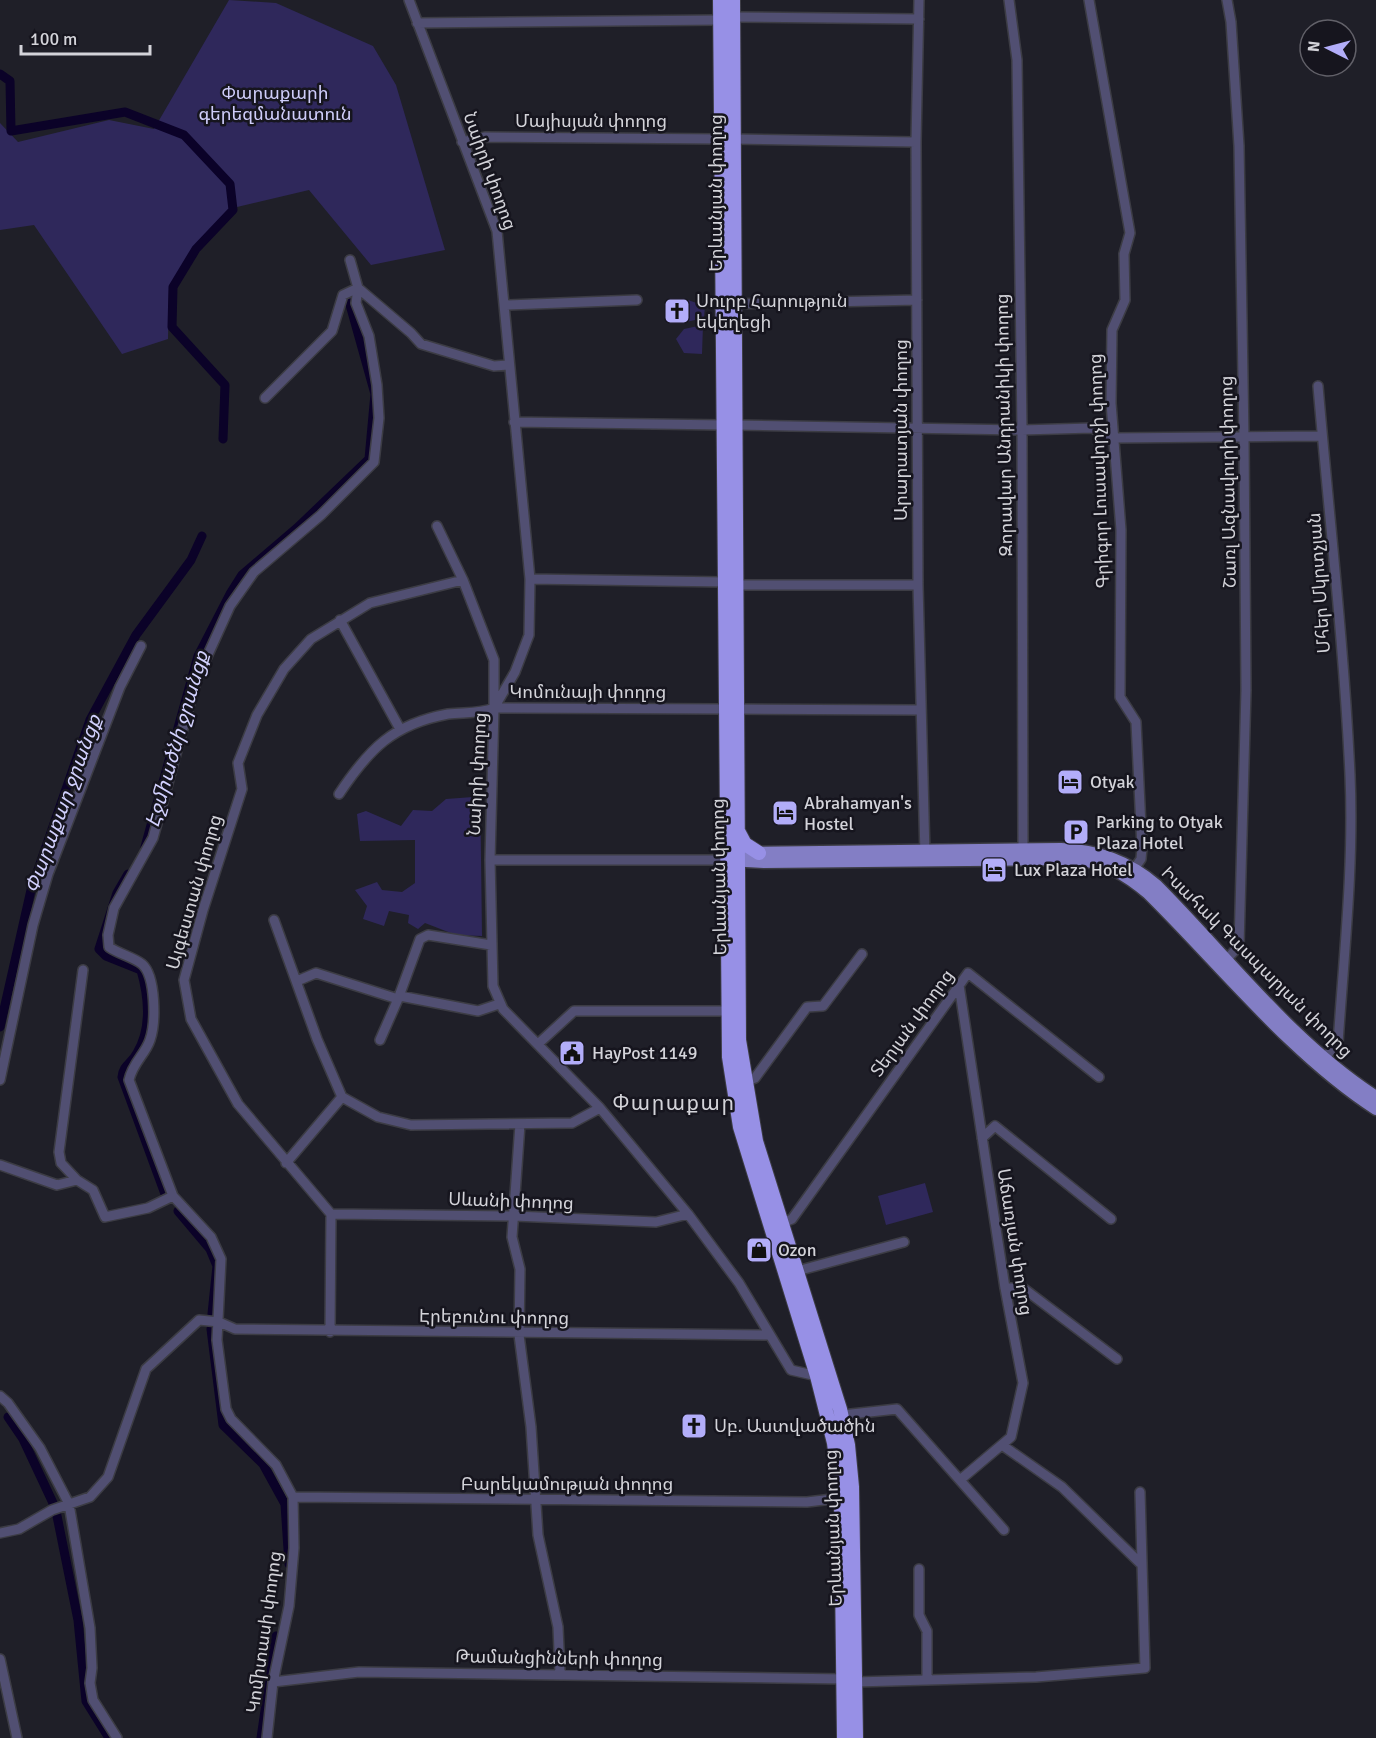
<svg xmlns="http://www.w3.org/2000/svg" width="1376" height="1738" font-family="Signika,'Noto Sans Armenian',sans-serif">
<rect width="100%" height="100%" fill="#1f1f28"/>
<path fill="#2f285b" d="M229,0L276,3L373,46L396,85L445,250L371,265L309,190L237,207L169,287L168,339L122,354L34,225L0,230V123L18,142L109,120L154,129Z
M688,300L705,306L704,318L686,322Z
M703,325L702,354L684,353L676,339L684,329Z
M480,779L482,936L456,935L425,923L418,929L408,923L409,915L389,911L384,926L363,919L367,906L355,890L377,882L382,890L402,892L415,883V840L360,841L357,814L366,811L401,826L413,810L432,811L446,799L473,797V780Z
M925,1183L933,1212L886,1225L878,1196Z"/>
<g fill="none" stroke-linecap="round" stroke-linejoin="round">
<path stroke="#0b0228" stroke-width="9" d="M0,74L10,81L11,131L125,112L184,135L230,184L233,210L196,249L173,287L172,327L225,385L223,439
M145,847L198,656L230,594L242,575L297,528L369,459L375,394L349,301
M128,874L117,893L99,949L106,956L141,970C149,998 152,1028 137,1053C132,1063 123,1065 122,1077L165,1194
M0,1027L31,890L90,720L136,635L191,560L202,536
M178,1211L210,1249L217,1266L212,1314
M211,1329L223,1425L263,1464L285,1504L289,1564
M8,1417L23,1439L53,1503
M56,1511L78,1620L86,1701L109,1738
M261,1738L276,1636"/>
<g stroke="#3c3c44" stroke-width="12">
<path id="minor" d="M409,0L497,231L530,579L529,635L515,672L494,708L490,860L493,986L503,1009L600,1108L688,1214L739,1283L791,1370L817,1376
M919,0L916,142L918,585L925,855
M1009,0L1017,60L1022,430L1023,849
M1089,0L1130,233L1124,254L1125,300L1112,330L1111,403L1121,530L1120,697L1136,722L1142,848L1141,859L1134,869
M733,17L919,19
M417,23L720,20
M733,139L916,142
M462,142L485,137L721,139
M734,304L917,300
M506,305L637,300
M1318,386C1329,516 1344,645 1350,775C1354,864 1344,954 1338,1043L1325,1057
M265,398L332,331L343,295L358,288L411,333L421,344L494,366L508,365
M514,422L724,425
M735,425L1022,430L1092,428L1113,438L1322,436
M437,526L463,580L494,660V707
M530,579L725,582
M735,585H918
M340,620L400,729
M736,709L919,710
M339,794C369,749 393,724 448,714C464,712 479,714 494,708L726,709
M490,860H727
M274,920L317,1039L342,1097L378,1117L411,1125L572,1123L600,1108
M1226,960L1239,946L1246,690L1244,438L1239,146L1231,22L1227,0
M297,981L316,973L398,999L420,939L428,935L491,945
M959,985L1005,1288L1023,1383L1011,1437L960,1480
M400,996L478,1011L499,1004
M380,1040L398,999
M538,1044L574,1011H727
M0,1080L33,925L48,874L120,687L141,646
M744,1082L755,1078L807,1007L823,1006L862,954
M520,1124L512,1237L520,1269L519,1335L531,1427L538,1535L558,1627L560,1673
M982,1138L995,1126L1111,1219
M286,1163L342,1097
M0,1165L57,1185L77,1180L93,1190L105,1217L148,1208L173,1196
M77,1180L61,1163L59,1152L83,970
M331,1214L514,1216L656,1222L688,1214
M782,1223L792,1219L968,973L1099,1077
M797,1271L904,1242
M1005,1288H1023L1117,1359
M330,1332L331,1214L238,1104L191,1019L184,980L203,910L242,789L238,763L257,715L284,669L311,639L370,603L463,580
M0,1396L8,1403L40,1448L69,1504L90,1628L92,1668L90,1683L93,1700L117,1738
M842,1415L897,1409L1004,1530
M1002,1445L1062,1487L1140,1563
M293,1497L807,1502L841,1498
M0,1533L19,1529L52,1510L90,1497L108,1477L146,1369L199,1320L219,1322L235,1329L770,1335
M919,1569V1615L927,1631V1680
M0,1659L17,1738
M273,1682L359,1672L844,1679
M855,1682L1036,1677L1145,1668L1140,1492
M267,1738L273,1682L289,1606L294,1548L293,1497L276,1465L231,1419L226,1409L217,1340L221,1259L211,1237L173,1196L129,1080C133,1062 145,1055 150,1040C156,1023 156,976 142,964C133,957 119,954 109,947L108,935L114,908L153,838L196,681L230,606L254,572L321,515L374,462L379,418L377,385L369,336L356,303L358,288L350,260"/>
</g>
<g stroke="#3c3c44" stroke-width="15">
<path id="major" d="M750,853L1061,849C1098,850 1128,861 1156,885C1227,956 1291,1042 1376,1097
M729,860L764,862L1075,859C1104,862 1126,874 1148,893C1220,964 1291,1054 1376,1109"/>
</g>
<g stroke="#3c3c44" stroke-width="16">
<path id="highway" d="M720,0L729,1057L740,1127L817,1376L834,1443L841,1498L844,1738
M733,0L739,1040L756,1141L840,1409L848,1445L852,1487L856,1738
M737,829L745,844L759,853"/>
</g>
<use href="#minor" stroke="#514f72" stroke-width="9"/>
<use href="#major" stroke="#837ec5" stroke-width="12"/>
<use href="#highway" stroke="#9790e6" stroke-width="14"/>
</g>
<defs>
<g id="church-square" transform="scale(1.35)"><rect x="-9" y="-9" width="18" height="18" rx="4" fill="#b2adf9" stroke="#16151e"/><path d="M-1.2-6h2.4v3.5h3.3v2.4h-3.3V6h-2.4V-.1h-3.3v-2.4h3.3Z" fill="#111"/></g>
<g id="hotel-square" transform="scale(1.35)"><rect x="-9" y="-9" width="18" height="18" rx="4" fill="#b2adf9" stroke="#16151e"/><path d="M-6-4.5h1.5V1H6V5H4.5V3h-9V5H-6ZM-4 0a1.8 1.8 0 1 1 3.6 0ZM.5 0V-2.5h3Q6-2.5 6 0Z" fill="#111"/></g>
<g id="parking-square" transform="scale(1.35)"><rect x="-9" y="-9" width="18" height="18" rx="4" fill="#b2adf9" stroke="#16151e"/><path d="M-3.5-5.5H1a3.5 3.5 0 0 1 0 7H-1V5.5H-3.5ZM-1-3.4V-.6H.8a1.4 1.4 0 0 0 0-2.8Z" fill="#111"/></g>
<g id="civic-square" transform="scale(1.35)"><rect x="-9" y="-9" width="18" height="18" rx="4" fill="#b2adf9" stroke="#16151e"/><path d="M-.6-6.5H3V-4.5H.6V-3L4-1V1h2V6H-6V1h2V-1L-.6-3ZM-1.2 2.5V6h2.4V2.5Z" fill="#111"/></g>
<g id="shop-square" transform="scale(1.35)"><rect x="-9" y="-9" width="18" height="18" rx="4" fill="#b2adf9" stroke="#16151e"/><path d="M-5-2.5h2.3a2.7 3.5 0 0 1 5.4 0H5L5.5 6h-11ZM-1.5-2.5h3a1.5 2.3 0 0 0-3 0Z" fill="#111"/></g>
</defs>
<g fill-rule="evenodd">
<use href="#church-square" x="677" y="311"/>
<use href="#hotel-square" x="1070" y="782"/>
<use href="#hotel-square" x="785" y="813"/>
<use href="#parking-square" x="1076" y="832"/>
<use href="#hotel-square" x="994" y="870"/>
<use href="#civic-square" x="572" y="1053"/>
<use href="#shop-square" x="759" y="1250"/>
<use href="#church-square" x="694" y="1426"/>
</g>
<g text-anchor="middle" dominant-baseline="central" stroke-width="5" stroke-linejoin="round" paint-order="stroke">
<g font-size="18" fill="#cfcdfa" stroke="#16151e">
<text x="275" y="93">Փարաքարի<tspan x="275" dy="21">գերեզմանատուն</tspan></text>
</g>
<g font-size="18" fill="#d3d3d9" stroke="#16151e">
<text x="591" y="121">Մայիսյան փողոց</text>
<text transform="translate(490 171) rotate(70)">Նաիրի փողոց</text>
<text transform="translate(716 193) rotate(-90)">Երևանյան փողոց</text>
<text transform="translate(1004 425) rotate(-91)">Զորավար Անդրանիկի փողոց</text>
<text transform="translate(901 430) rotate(-90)">Արարատյան փողոց</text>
<text transform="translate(1099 471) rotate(-92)">Գրիգոր Լուսավորչի փողոց</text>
<text transform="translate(1228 482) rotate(-91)">Շառլ Ազնավուրի փողոց</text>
<text transform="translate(1319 583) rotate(-94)">Մհեր Մկրտչյան</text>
<text x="588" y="692">Կոմունայի փողոց</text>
<text transform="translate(477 774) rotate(-87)">Նաիրի փողոց</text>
<text transform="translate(719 877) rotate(-91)">Երևանյան փողոց</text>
<text transform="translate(194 892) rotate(-74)">Այգեստան փողոց</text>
<text transform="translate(1257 962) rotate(45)">Իսահակ Գասպարյան փողոց</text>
<text transform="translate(912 1023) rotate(-54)">Տերյան փողոց</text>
<text transform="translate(511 1201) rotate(2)">Սևանի փողոց</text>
<text transform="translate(1015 1242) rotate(81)">Աճառյան փողոց</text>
<text transform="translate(494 1317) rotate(1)">Էրեբունու փողոց</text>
<text x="567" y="1484">Բարեկամության փողոց</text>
<text transform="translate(833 1528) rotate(-92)">Երևանյան փողոց</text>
<text transform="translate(264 1632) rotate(-82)">Կոմիտասի փողոց</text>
<text transform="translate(559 1658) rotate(1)">Թամանցինների փողոց</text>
</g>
<g font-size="18" fill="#d3d3d9" stroke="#16151e" text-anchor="start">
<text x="696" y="301">Սուրբ Հարություն<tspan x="696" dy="21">եկեղեցի</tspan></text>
<text x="1090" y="782">Otyak</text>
<text x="804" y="803">Abrahamyan's<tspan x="804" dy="21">Hostel</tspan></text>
<text x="1096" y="822">Parking to Otyak<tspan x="1096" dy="21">Plaza Hotel</tspan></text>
<text x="1014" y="870">Lux Plaza Hotel</text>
<text x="592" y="1053">HayPost 1149</text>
<text x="778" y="1250">Ozon</text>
<text x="714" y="1426">Սբ. Աստվածածին</text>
</g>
<g font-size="20" font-style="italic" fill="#d2d1fe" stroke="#16151e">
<text transform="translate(177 739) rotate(-74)">Էջմիածնի ջրանցք</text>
<text transform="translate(63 804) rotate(-70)">Փարաքար ջրանցք</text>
</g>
<g font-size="21" letter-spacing="1.5" fill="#d3d3d9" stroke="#16151e">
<text x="674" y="1103">Փարաքար</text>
</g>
</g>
<g transform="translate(1328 48) rotate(276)"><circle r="28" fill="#16151e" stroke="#626169" stroke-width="1.5"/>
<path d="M0-4.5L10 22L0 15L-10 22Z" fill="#b2adf9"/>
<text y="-9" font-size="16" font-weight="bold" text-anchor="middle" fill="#d3d3d9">N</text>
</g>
<path d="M21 45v9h129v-9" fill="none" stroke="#d3d3d9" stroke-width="3"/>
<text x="30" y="45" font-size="18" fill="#d3d3d9" stroke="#16151e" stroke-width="4.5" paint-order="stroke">100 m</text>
</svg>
